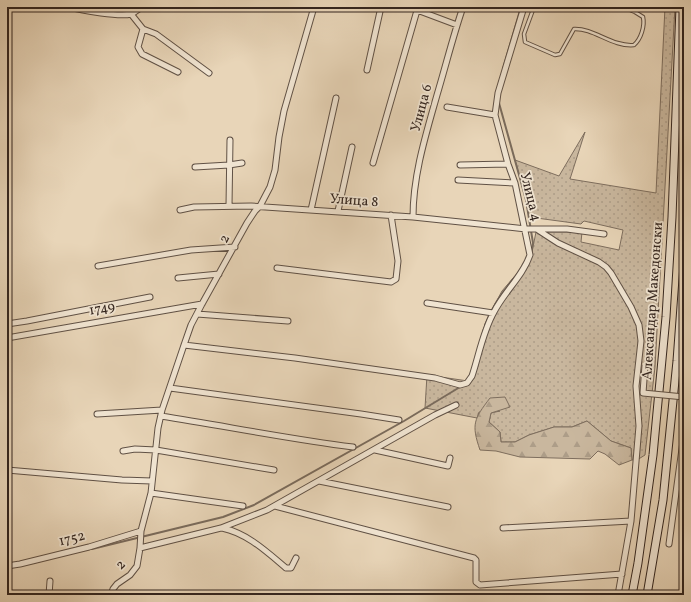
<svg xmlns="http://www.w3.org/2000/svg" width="691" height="602" font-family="Vollkorn,serif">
<defs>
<pattern id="grass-dots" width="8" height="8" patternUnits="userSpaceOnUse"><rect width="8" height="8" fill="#c9b79e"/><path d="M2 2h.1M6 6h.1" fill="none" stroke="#ad9d88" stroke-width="1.8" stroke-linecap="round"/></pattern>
<pattern id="forest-firs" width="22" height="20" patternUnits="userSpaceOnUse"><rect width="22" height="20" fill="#c9b79e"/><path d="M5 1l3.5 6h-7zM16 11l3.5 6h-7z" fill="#ad9d88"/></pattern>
</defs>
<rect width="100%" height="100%" fill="#e8d5b8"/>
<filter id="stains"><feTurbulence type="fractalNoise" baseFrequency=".005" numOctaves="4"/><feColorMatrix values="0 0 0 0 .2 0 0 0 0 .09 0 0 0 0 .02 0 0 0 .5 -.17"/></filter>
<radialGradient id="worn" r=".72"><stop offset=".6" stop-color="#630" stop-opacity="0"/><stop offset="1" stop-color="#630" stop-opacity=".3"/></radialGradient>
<path fill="url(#grass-dots)" stroke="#7e6e5e" d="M665,7H675L655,367L645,455L637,460H632L631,448L611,441L587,421L572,427H554L529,435L515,442H501L500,432L489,422L491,413L500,411L479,412L477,418L425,408L427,375L468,381L474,367L483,330L490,313L502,291L531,257L536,232H582L581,242L619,250L623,230L584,221L581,224L529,217L526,200L515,160L559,176L585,132L570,179L656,193Z"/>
<path fill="url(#forest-firs)" stroke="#7e6e5e" d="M505,397L510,407L491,413L489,422L500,432L501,442H515L529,435L554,427H572L587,421L611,441L631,448L632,460L619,465L605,454L598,451L590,459L520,457L496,451L480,450C471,424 474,419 490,398Z"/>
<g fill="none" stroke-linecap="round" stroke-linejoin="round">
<path stroke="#7a6b5c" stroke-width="2" d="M503,69L521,7
M499,103L526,200L533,243L531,254
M485,325C492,306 502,292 515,277
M92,549L223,517L254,505L404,421L460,387"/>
<g stroke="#605145" stroke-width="4.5">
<path id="lane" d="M534,7L524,34L525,42L555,55L560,54L574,29C594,28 612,47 634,45C641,39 645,26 643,17L635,12L623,7"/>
</g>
<g stroke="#605145" stroke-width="7">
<path id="street" d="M70,7C82,11 120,17 131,14C134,13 138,9 142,7
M417,10L457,25
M131,14L143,29L156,34L209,73
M143,29L138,47L142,54L178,72
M7,44L8,43
M367,70L381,7
M447,107L495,115
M373,163L418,7
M460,165L508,164
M195,167L229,165L242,163
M458,180L515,183
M229,206L230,140
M180,210L194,207L251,206L413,217L526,229H567L604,234
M311,210L336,98
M338,211L352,147
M413,217C413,175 426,134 437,95C446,65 453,36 463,7
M538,230L558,243L599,262L606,267L611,273L631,307L639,325L641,341L636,386L639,426L631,521L618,595
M98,266L191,250L235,247
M277,268L391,282L396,279L398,261L391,215
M178,278L219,274
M427,303L493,313
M197,314L288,321
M7,324L27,321L150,297
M7,338L202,304
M184,345L295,358L435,378L460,385L467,383L472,376C479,355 483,331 494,312C504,292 523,276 530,255L515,183L508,164L495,115L498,93L524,7
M170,388L361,414L399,420
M97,414L162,410
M161,416C225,426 289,439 353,447
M375,450L448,466L450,458
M123,451L135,449L156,450L274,470
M7,470L122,480L152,481
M319,481L448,507
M151,493L243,506
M275,506L474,558L476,560V582L480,585L622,574
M222,528C247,533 267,552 286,568H291L296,558
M503,528L631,521
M669,544L684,434
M140,548L221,528L267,510L435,415L456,405
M7,566L20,564L89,547L141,531
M49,595L50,581
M111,595L113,589L117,584L130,575L137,566L140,548L141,531L151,493L158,428L162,410L184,345L191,325L202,304L247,223L255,211L260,206L270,187L275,170L279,137L284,111L314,7"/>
</g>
<g stroke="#33251f" stroke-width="9">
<path id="secondary" d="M632,595L638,563L653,455L666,317L672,217L680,7
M647,595L663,500L677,361L684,265"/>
</g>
<use href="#lane" stroke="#f0e4d1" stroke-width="2.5"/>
<use href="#street" stroke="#f0e4d1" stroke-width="5"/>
<use href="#secondary" stroke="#f0e4d1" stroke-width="7"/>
<g stroke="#605145" stroke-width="7" stroke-linecap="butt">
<path id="street-bridge" d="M645,365L643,393L684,397"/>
</g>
<use href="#street-bridge" stroke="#f0e4d1" stroke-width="5"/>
</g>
<g text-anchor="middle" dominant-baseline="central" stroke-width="3.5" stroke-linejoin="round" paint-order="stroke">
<g font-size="14" fill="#33251f" stroke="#f0e4d1">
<text transform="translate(422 108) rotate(-75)">Улица 6</text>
<text transform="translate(530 197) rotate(76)">Улица 4</text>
<text transform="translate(354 201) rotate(4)">Улица 8</text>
<text transform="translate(225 239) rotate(-62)">2</text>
<text transform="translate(653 301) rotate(-86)">Александар Македонски</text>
<text transform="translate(102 309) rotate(-10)">1749</text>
<text transform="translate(72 539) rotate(-14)">1752</text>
<text transform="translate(121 565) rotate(-45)">2</text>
</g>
</g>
<rect width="691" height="602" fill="none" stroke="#e8d5b8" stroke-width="24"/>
<rect x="8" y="8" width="675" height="586" fill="none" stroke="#33251f" stroke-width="2"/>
<rect x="12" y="12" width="667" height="578" fill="none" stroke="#33251f"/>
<rect width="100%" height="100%" filter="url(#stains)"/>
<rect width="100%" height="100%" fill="url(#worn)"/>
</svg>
